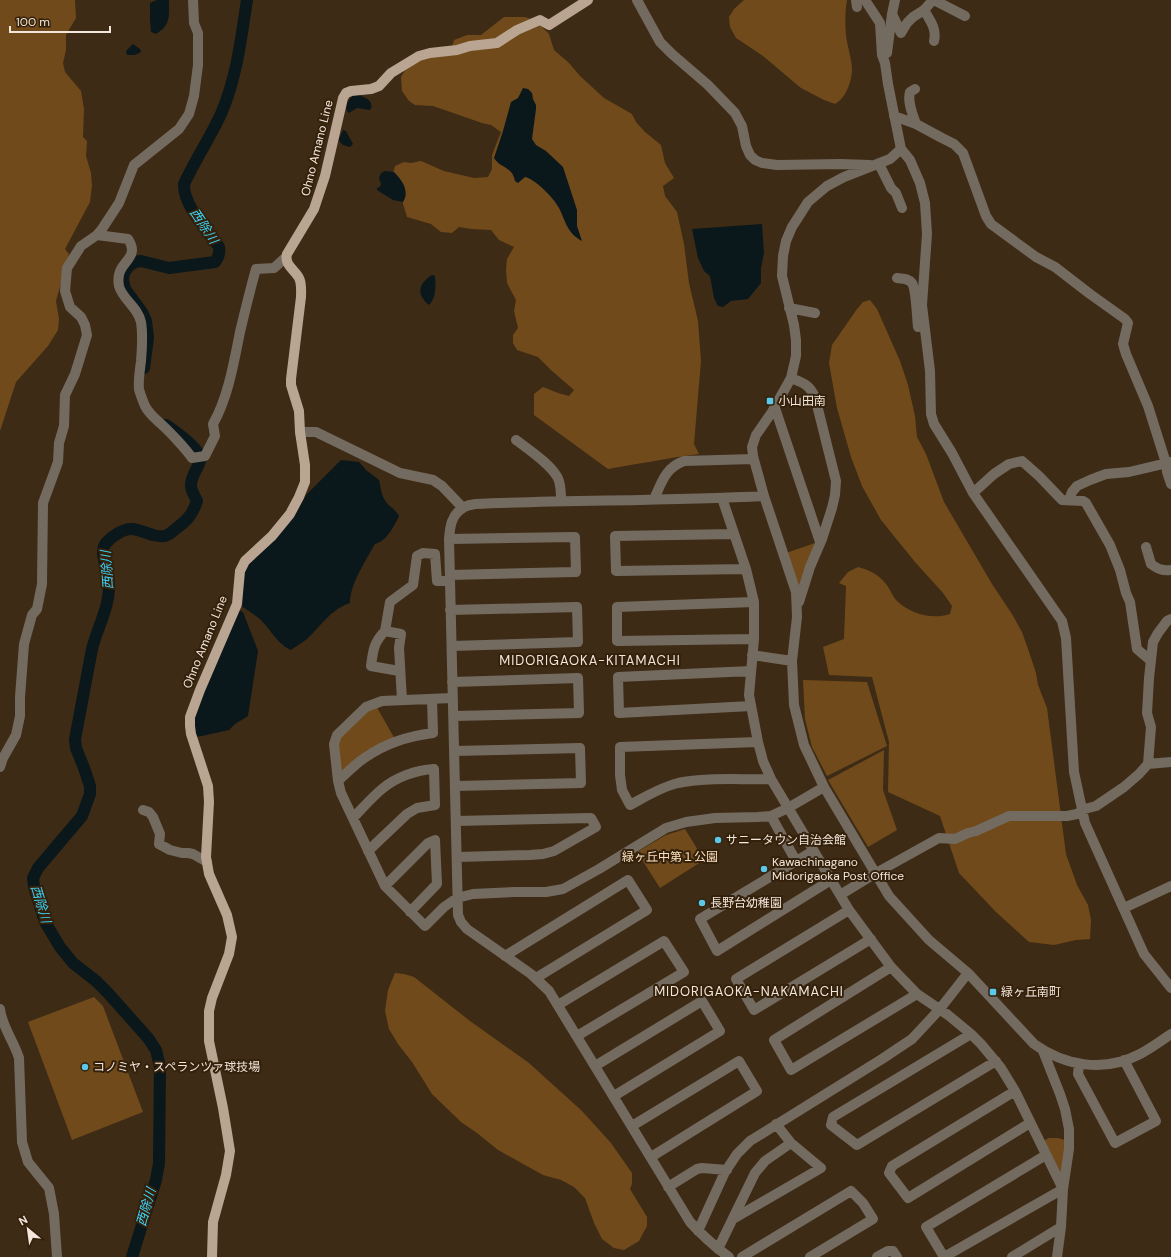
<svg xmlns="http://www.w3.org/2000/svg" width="1171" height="1257" font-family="'DM Sans','Noto Sans JP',sans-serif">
<rect width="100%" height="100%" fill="#3e2b15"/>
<path fill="#704a1b" d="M0,0H75L76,18L66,35V50L63,63L65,72L81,91L84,109L83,137L87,141L86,156L91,173L92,186L90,202L65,249L69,254L56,301L59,319L58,330L48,346L16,382L0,431Z
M744,0H847C845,12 845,23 846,35C847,45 852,60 852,69C852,81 846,98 835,104L824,100L801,88L763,56L736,38L730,27L729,17L734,9Z
M504,17H525L534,20L542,27L549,34L554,50L569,63L580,76L604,98L632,114L636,122L645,132L661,145L665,163L674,178L663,186L665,196L677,212L684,244L689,283L698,321L701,361L694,444L699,454C668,458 638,464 608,469L534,415V394L543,387L558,393L569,396L574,390L552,371L538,357L517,350L513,343V335L518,328L514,311L516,300L507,283L506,269L507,259L514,247L499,240L491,230L471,229L459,227L452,233L441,232L431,224L407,217L403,204V185L393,173L395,166L404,162L411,163L421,161L444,171L474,178L488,177L492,169V155L501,132L491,125L482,123L433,106L415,105L409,101L402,91L401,77L408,65L452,47L454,40L467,35H481Z
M870,300L877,309L900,361L908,385L915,416L917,437L926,454L944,502L992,584L1012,614L1022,632L1028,649L1036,673L1038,685L1047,708L1066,854L1077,885L1088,905L1091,920L1090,939L1076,940L1054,945L1029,942L996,912L959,873L940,816L888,792L889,742L872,677L829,675L823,647L844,639L846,586L839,583L848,572L858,567C869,570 878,574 885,583C890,588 892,596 897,601C911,614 932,620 950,614L952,606L943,593L915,562L881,520L862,486L851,457L837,408L829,363L832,345L857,309L863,302Z
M815,543L816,546L798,589L786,553Z
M803,680L867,682L887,746L827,776L812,747L805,719Z
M375,704L396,741L339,779L338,736Z
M884,750L883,790L897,830L868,847L828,780Z
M685,829L704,860L660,888L637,852L666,835Z
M395,973L404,974L414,977L470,1021L529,1063L582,1111L611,1143L632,1173V1184L630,1189L647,1217V1226L639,1241L624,1250L614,1248L602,1239L594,1223L585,1198L574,1187L561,1180L543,1175L498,1150L477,1133L461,1122L432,1094L412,1062L398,1044L389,1029L385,1011L388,990Z
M94,997L103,1006L143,1112L72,1140L28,1022Z
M1049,1138H1058L1065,1140L1066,1151L1061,1176L1043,1141Z"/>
<path fill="#0a171b" d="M157,0H169C169,16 171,25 156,34L151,32L150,20V3Z
M133,44L140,49L141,52L135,55H127L126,51Z
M523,88L528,89L532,93L533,99L536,105V109L532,139L536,145L546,151L563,167L577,210V226L582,241C567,233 566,222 559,208C554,198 535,179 525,177L518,183L515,181C512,166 501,169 494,158L503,131L511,102L518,98Z
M356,94C363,96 376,101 370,110L357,108L349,113C342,107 349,98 356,94Z
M343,130L346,131L353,144L350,147L343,145L339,141V139Z
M385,171L394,172C402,180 410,191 403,202L393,200L377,190V188L380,187L381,184L379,178L381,173Z
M762,224L764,253L761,268V283L748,299L731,301L723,307L718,306L714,298L710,276L704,271L698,258L692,229Z
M432,275L435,276C436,286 436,298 429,305C416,294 418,284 432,275Z
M341,460L359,462L366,470L379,480C381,488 381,495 386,502C390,507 396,510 399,516C394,526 387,541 375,544C366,560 350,584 350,603C331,609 321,626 307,639C302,643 296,646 291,650C274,642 270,626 256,616C251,612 245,609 240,605L244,571L251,560L291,520L307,494Z
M238,610L243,612L258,651L248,716L235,724L229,730L202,736L194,737L193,718Z"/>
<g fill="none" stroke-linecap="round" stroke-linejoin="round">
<path stroke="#0a171b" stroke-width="12" d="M144,368L148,338L146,321L142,312L125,289L123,280L124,273L129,266L135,262L141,261L169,268L215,262C219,257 220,253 219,247C207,230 183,205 184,184C195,160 210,138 221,114C237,77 241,38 247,0
M132,1257L156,1180L159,1163L160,1067L156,1050L148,1038L108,993L96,981L73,963L60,947L45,922L34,887L33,878L38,868L82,816L90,794V786L84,768L76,748L75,739L92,649C97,628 110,607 109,584C109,573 98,551 106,543C112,536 124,528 133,529C139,530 147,533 153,535C157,536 161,537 165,536C171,534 174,530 178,527C188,520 193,513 197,501C195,496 191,491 191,486C190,475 202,464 200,457C198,447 174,431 166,425"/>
<path stroke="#746b60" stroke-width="10" d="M637,0L660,42L672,54L708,85L735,113L742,126L746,146L750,155L755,160L762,163L777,165L840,164L870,165
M856,0L857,7
M865,0L880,23L882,55L885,63L888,84L901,149L910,160L920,183L925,203L927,234L922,305L930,371L931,414L934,424L952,453L973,493L1062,621L1066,638L1074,772L1085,823L1144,954L1171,988
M934,0L965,16
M924,10C930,20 937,29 934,41
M892,14L901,33L907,23L913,17L924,10L933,0
M887,53L892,14L895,0
M915,89L910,92C907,102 913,115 916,124
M894,116L916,124L942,138L954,144L963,153L986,216L991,224L1036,257L1055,267L1090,294L1125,319L1128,323L1123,344L1126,354L1148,406L1166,463L1167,472L1171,484
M901,149L890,159L844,177L827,186L808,202L792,227L786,241L783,256L782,276L794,325L796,340V356L791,378L772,412L756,435L752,447L753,456L764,496L796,592L797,617L792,661L794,705L804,745L824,787L889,896L929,940L968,973L1034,1044C1065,1066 1104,1073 1140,1054C1150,1049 1161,1041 1171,1034
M879,164L891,188L896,193L902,208
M97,235L128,239C130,242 132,246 132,250C132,262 115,265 119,286C122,299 138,307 141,322C143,334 142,349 141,361C140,370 138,380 139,389C140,394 143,401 145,406C149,414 155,418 161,424C169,431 186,449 192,458L205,456L215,436L213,424C228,398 234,362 240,332C245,311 250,290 256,269L274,268L286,257
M897,278C903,279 908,278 912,283C916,289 917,318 918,327
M789,308L815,313
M791,378C803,383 809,384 815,397L836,481L835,495L832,508L822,539L810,567L799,602
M775,408L820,542
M300,432H316L400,473L433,480L442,486L463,508
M516,440C528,449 555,467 559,481C561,488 561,494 561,500
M973,493L994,474L1009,464L1022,461L1039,476L1062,500L1083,501L1086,503L1110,545L1120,570L1126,593L1130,602L1137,649L1151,661
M722,498L746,569L754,602V639L749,695L758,742L763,761L771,779L849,910L891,967L917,994L948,1015L971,1034L981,1044L1001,1068L1015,1091L1063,1189
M654,499C662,482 665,468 684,461L753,459
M1069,500L1072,492L1077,486L1090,480L1106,474L1129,472L1171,462
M734,534L615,536L616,571L746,569
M449,539L575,537L576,572L450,575
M1146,547L1151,564C1158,569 1162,571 1171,570
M450,610L577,607L578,642L452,646
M385,631C374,642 373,650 371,666L399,671
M754,639L617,641V607L754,602
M752,655L792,661
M751,671L618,677L619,713L751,706
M452,682L578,678L579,713L454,716
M452,698L382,701L366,707L337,735L334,744L338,781L341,793L385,886L425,926L444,907L457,898L473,894L514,892H546L563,889L599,869L666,828L686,822L715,818L758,817L771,816L788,808L824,787
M402,700L399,648L401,634L385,631L390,602L413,585L417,556L423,553L435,554L437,581H450
M758,742L620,747V775L622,790L630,805C645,797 661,787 678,783C707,777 741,780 771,779
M454,751L580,748L581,783L455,786
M1148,764L1171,762
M0,767L3,758L16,735L20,716V697L24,644L32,615L37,609L42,584L43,503L58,462L59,443L64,426L65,395L75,374L87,335L85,325L81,317L70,307L65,291L67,268L81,246L97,235L102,229L119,203L134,165L179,129L189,114L194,96L198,65V33L194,23L193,0
M338,781C347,773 356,763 366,757C386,743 409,736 433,733L432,699
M143,810L149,812L153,817L160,834L159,844L170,850L182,853H188L193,854L207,862
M1081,810L1096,806L1124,787L1139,774L1148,764L1151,727L1147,713L1149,678L1153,642L1158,633L1167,621L1171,619
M771,816L796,861
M353,818C362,809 371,798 382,789C396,777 416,770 434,769L435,805L417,808L407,814L368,851
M456,821L591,818L596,827L554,851L543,854L530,855L457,857
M813,851L700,919L717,951L831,880
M385,886L428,843L435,840L437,884L410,912
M840,895L876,873L939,838L955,839L968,833L976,831L1009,816H1067L1082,813
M1124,908L1171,886
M849,910L736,979L754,1010L871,939
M505,956L628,880L647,910L536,978
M891,967L774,1040L791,1070L917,994
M558,1005L664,941L684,972L577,1036
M0,1009C2,1027 14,1041 19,1058L22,1142L28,1162L49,1188L54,1214L57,1257
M971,1034L833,1117L831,1125L857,1145L996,1061
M1043,1051L1060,1094L1065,1109L1069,1129V1149L1063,1189L1061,1227L1057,1257
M1079,1064L1078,1074L1115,1143L1156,1121L1124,1060
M595,1066L702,1001L720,1031L614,1096
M1015,1091L892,1166L889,1173L908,1198L1030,1123
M632,1126L739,1061L757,1091L651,1157
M668,1187L697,1169L702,1168L727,1170
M733,1219L821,1168L791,1143L776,1124
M698,1231L725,1172L737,1154L750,1141L882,1059L912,1039L939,1010L968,973
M718,1249L755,1173L765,1161L791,1143
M729,1257C715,1247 702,1235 690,1222L549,991L531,974L467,929L461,922L458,915L449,539C450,527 451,515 463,508C466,505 472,505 475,504C572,500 668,501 764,496
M742,1257L851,1191L863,1203L873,1219L810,1257
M877,1257L888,1251H893L897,1257
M944,1257L926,1227L1046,1155
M944,1257L1063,1189
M1012,1257L1061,1227"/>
<path stroke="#b9a591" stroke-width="10" d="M212,1257L213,1222L226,1175L230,1151L223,1108L209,1041V1011L212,998L229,954L232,937L227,915L209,874L206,857L209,802L208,786L191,734L190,726V717L200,690L237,604L240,571L245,561L272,536L290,514L299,497L305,482V465L300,432L299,411L291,385V379L301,297C301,290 302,284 299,278C295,270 284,265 287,254L314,209L325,176L343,98L346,93L351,91L371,89L379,86L391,73L419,56L430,53L457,50L470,46L497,43L517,30L540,20L549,25L588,0"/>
</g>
<g fill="#5ac8e6" stroke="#33210b" stroke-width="1.5">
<rect x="766" y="397" width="8" height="8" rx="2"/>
<circle cx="718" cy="840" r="4"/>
<circle cx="764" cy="869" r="4"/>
<circle cx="702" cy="903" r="4"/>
<rect x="989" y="988" width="8" height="8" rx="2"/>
<circle cx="85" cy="1067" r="4"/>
</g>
<g text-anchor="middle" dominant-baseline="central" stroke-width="4" stroke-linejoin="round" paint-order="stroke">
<g font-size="12" fill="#f3e6da" stroke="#33210b">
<text transform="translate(317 148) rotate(-76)">Ohno Amano Line</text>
<text transform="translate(205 642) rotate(-68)">Ohno Amano Line</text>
</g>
<g font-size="12" fill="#f3e6da" stroke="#33210b" text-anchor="start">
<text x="778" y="401">小山田南</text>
<text x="726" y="840">サニータウン自治会館</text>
<text x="772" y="862">Kawachinagano<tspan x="772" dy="14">Midorigaoka Post Office</tspan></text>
<text x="710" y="903">長野台幼稚園</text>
<text x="1001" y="992">緑ヶ丘南町</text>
<text x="93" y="1067">コノミヤ・スペランツァ球技場</text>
</g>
<g font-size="12" fill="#fcdfc0" stroke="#33210b">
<text x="670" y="857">緑ヶ丘中第１公園</text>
</g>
<g font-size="13" font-style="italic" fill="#3cd2f8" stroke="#33210b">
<text transform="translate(204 226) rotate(56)">西除川</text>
<text transform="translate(107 570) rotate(-94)">西除川</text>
<text transform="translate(41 904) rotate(73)">西除川</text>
<text transform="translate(146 1207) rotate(-74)">西除川</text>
</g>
<g font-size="13" letter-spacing="1" fill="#f3e6da" stroke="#33210b">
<text x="590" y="660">MIDORIGAOKA-KITAMACHI</text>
<text x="749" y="991">MIDORIGAOKA-NAKAMACHI</text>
</g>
</g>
<g transform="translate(28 1229) rotate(331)" stroke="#33210b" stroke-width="3" paint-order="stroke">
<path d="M0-3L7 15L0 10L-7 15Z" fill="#f3e6da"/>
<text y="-6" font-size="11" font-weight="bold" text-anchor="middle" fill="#f3e6da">N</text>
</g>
<path d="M10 26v6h100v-6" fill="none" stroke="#f3e6da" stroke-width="2"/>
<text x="16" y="26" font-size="12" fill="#f3e6da" stroke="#33210b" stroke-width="3" paint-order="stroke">100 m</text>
</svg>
